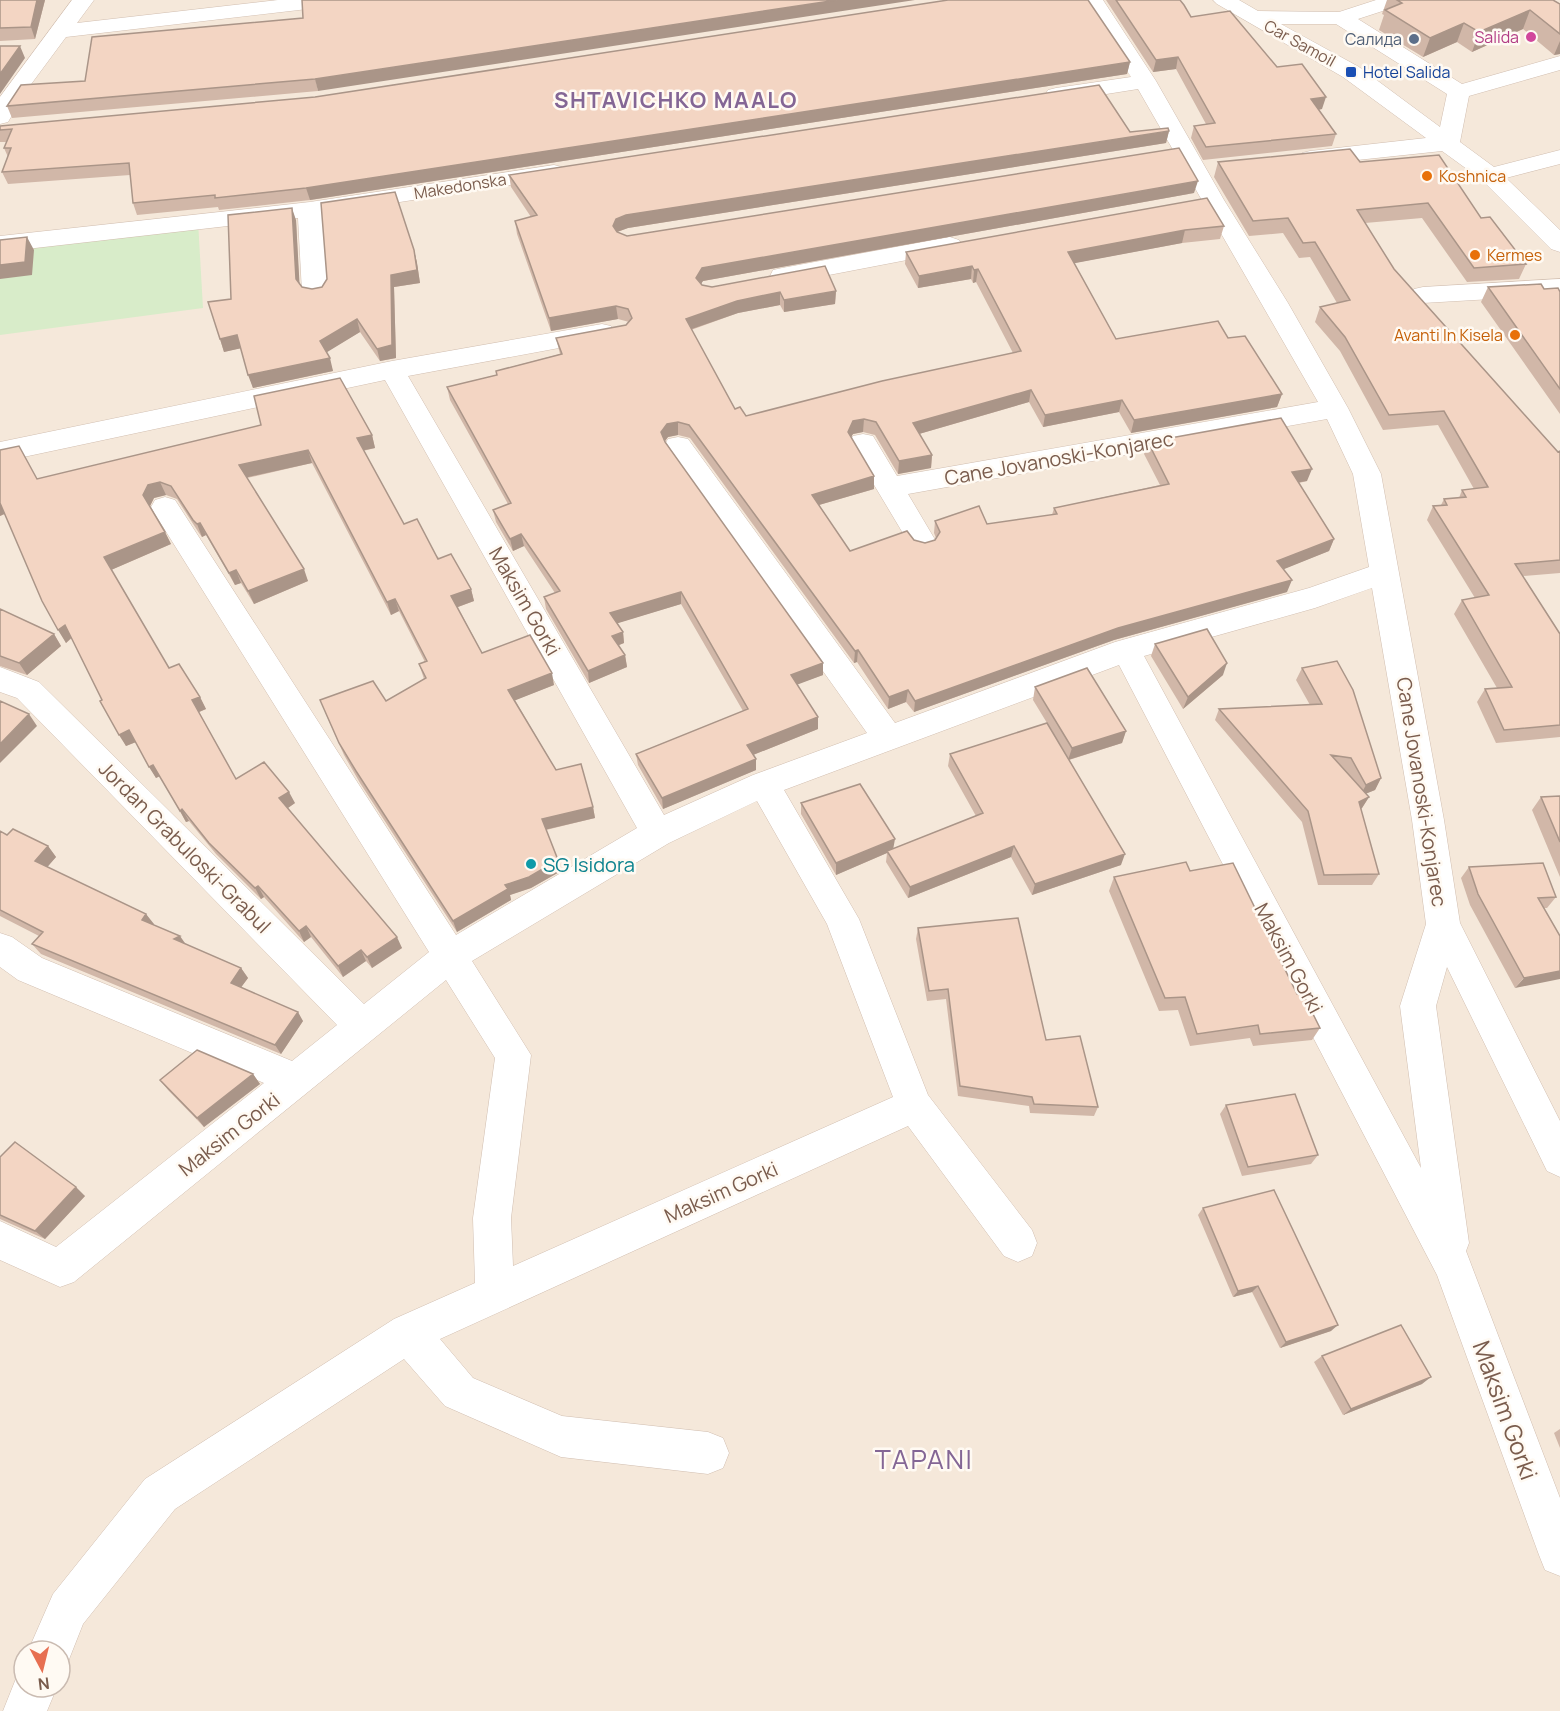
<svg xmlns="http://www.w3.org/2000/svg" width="1560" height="1711" font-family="Manrope,sans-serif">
<rect width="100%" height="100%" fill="#fdf6ec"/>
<path fill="#f5e8da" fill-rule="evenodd" d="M0,0H1560V1711H0ZM24,1651H60V1687H24Z"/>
<path fill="#d8ecc9" d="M198,221L203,308L0,335V244Z"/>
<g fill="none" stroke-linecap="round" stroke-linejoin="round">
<g stroke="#d1beb0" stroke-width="1">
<path id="minor" d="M72,0H94L77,23L278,0H344L340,4L333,6L66,37L29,87L8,122L0,124V97Z
M1081,0H1103L1156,81L1224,200L1288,303L1348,408L1381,474L1444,820L1460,923L1560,1121V1177L1547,1171L1447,967L1436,1006L1469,1243L1466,1251L1560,1498V1576L1545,1570L1539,1555L1437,1275L1119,665L784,790L859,919L928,1095L1032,1230L1037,1243L1032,1256L1018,1262L1004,1256L908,1126L440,1339L473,1378L562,1416L708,1432L723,1438L729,1453L723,1468L708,1474L561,1457L445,1406L404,1359L175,1509L83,1624L66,1667L60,1669V1651H28L53,1594L145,1479L394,1319L475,1283L473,1218L495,1058L446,980L74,1282L60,1287L0,1260V1221L56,1247L264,1083L18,980L0,967V933L12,937L42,958L292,1061L337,1025L17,698L0,692V667L39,682L364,1004L429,952L155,514L151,507L155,500L165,497L175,500L456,935L637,828L385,380L0,462V442L392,361L602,324L611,326L615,332L611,338L602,340L408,376L664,815L753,775L867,733L668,453L664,446L668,439L678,437L688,439L895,723L1115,642L1309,588L1369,567L1353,474L1327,419L908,494L937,543L933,550L923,553L913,550L849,443L853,436L863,434L873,436L897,476L1318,402L1138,89L1056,102L1048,100L1045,95L1048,90L1056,88L1131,77ZM1372,588L1412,820L1426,924L1400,1006L1421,1168L1144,656L1315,608ZM757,801L827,924L893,1097L513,1266L511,1218L531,1055L472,961L669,843Z
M1213,0H1239L1258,11L1339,12L1376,0H1408L1404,4L1358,19L1462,84L1560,56V70L1469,96L1460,142L1494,167L1560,150V164L1506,178L1560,230V252L1551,249L1482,180L1442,151L1310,165L1302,163L1298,158L1302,153L1310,151L1426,138L1343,77L1217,4ZM1281,24H1336L1447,94L1440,127L1359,67Z
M554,165L562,167L566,172L562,177L322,214L328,292L324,298L315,300L306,298L302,292L298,218L0,252V236L310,202Z
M950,237L959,240L962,245L959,250L782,284L773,282L770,276L773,270L782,268Z
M1560,279V295L1423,303L1414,301L1410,295L1414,289L1423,287Z
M24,1669V1687H57L47,1711H3L19,1671Z"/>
</g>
<use href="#minor" fill="#fff" fill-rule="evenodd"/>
</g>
<path fill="#d1b7a8" d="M0,0H45L35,39L0,41Z
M1106,0H1180L1191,17L1277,67L1322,109L1319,110L1336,134L1332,146L1203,160L1191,138L1194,126L1206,124L1176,69L1153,72Z
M1387,0H1553L1560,4V54L1554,55L1523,29L1472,52L1457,42L1423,57L1379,30L1384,15L1382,14Z
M303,18L318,91L12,118L7,106L85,81Z
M1130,62L1127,74L310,200L219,210L218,207L137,215L133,203L130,175L8,184L2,172L8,157L4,148L7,142H0V126Z
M1169,131L1166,143L628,228L617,232L627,236L1194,193L703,281L701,283L702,285L712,287L836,291L835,304L784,312L780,305L738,313L691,330L735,409L746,416L1013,353L976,282L973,283L971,279L918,288L905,264L906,252L1224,226L1220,239L1182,243L1074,263L1116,339L1228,338L1282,394L1277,407L1131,433L1119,412L1043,427L1029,402L919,434L932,455L931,468L898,474L875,435L863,432L853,434L851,437L874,476V489L819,505L850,551L914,540L925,543L935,540L936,538L934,533L935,521L987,524L1052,515L1054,508L1160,485L1144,454L1148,442L1307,481L1299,483L1334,539L1329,551L1283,569L1287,592L1114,640L914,712L906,702L888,709L857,662L854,663L690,438L678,435L668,437L665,441L823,675L797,684L818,717V729L753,755L756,759V770L663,809L638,765L636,754L743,711L681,604L617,623L623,632L624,643L619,645L625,655L627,667L589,683L546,609L544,597L555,593L524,546L513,551L496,522L493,510L508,504L450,400L447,387L496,375V371L560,354L556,338L626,325L629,322L618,319L551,331L517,234L515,221L531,217L511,187L509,175L1130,132Z
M1218,162H1360L1481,218L1526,264L1519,279L1467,282L1422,218L1365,223L1394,269L1558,452L1560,451V573L1523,576L1560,634V737L1496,743L1477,702L1485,689L1497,688L1454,614L1462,600L1475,598L1427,520L1433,506L1441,505L1444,499L1459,498L1462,490L1474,489L1438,425L1383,430L1340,351L1315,322L1320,307L1337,303L1310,257L1299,258L1283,233L1249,236L1214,177Z
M296,220L299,284L302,287L312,289L322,287L414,250L417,263L420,283L394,287L396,358L380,361L360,332L326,352L333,371L253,388L241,348L224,352L220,339L231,299Z
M1488,287L1544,289L1560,292V414L1481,302Z
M372,435L375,448L363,451L404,524L471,589L474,601L458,607L482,653L554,685L515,700L556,770L593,807L595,818L546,830L561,871L531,888L510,895L511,900L457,932L360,783L344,755L325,712L386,701L424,679L419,664L425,662L399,611L391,615L312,463L247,478L308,581L254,604L241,583L235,585L206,535L202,537L199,533L177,499L166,495L154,498L150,506L165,532L171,544L111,570L169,668L200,697L206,709L199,712L236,779L295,803L288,808L402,948L372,968L366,961L343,977L311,937L304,942L264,897L261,899L216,854L189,821L186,822L160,776L156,778L136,742L126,746L72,638L66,643L5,514L0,516V450L37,479Z
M0,609L54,634L61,646L27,675L0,666Z
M1155,644L1223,675L1183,709L1151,656Z
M1302,668L1381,778L1375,790L1365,794L1369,797L1362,808L1361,809L1379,874L1372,885H1318L1302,822L1215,720L1219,709L1310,705L1296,680Z
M1035,687L1126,731L1122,743L1069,760L1121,865L1032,895L1011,857L908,898L886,862L887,853L836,875L801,814V803L894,848L976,816L948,766L950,754L1047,723L1033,700Z
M1560,796V877L1532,810L1541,797Z
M0,831L7,835L48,846L56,857L47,867L146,914L153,925L185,944L241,968L248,978L241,987L303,1021L281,1054L41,954L32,944L39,936L0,916Z
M1469,867L1556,897L1547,908H1544L1560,936L1515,988L1470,905L1461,878Z
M1190,871L1297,994L1320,1028L1312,1040L1253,1046L1250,1038L1190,1046L1178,1010L1159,1011L1109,891L1114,877Z
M918,928L1046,1040L1098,1107L1094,1116L1030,1113L1029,1106L958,1096L946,999L927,1001L916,939Z
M253,1074L260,1084L204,1127L168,1090L160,1080Z
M1226,1105L1318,1155L1311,1164L1242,1176L1220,1114Z
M0,1157L85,1196L45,1239L0,1219Z
M1203,1208L1331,1331L1280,1348L1252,1292L1233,1297L1198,1215Z
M1322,1356L1422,1384L1343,1415L1314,1362Z
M1560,1429V1448L1554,1433Z"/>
<path fill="#aa9588" d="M37,0H45L35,39L31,27Z
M837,0H915L318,91L315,79Z
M1530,10L1523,29L1472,52L1479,32Z
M1464,23L1457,42L1423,57L1430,38Z
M1560,41V54L1554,55Z
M20,46L25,58L0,94V74Z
M1178,57L1176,69L1153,72L1156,60Z
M1130,62L1127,74L310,200L306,188Z
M1326,97L1322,109L1307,111L1311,99Z
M1169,131L1166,143L628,228L617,232L613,226L616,219L626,215Z
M1198,181L1194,193L703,281L697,290L696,278L702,268Z
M292,208L296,220L300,292L296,279Z
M1185,230L1182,243L1065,265L1068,252Z
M27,237L34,250L32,275L0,279V265Z
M414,250L417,263L420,283L394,287L396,358L380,361L377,349L391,275Z
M972,266L971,279L918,288L919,276Z
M978,269L976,282L973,283L974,270Z
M836,291L835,304L784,312V300Z
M780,292V305L738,313L686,331V319L737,301Z
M616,306L618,319L551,331L549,318Z
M357,319L360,332L324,354L320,341Z
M237,335L242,348L224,352L220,339Z
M330,358L333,371L253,388L248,375Z
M1031,390L1029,402L912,436L913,423Z
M1282,394L1277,407L1131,433L1134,420Z
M1122,400L1119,412L1043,427L1045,415Z
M864,419L863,432L853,434L847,444L848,432L853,421Z
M678,422V435L668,437L662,445L661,432L667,424Z
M372,435L375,448L360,451L357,438Z
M308,450L312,463L244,478L239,465Z
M932,455L931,468L898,474L899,461Z
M1312,469L1307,481L1288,484L1292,472Z
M874,476V489L812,507V495Z
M160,482L166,495L154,498L149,508L143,495L148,485Z
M0,503L6,513L0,516Z
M200,523L206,535L202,537L197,524Z
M165,532L171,544L111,570L104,557Z
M521,534L524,546L513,551L510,539Z
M1334,539L1329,551L1272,574L1277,561Z
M304,569L308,581L254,604L248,591Z
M236,570L241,583L235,585L229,573Z
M1292,580L1287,592L1114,640L914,712L915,701L1118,628Z
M471,589L474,601L455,608L451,596Z
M681,592V604L612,625L610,613Z
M395,599L399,611L391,615L387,602Z
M65,625L72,637L66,643L58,630Z
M623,632L624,643L614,647L612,636Z
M54,634L61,646L27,675L19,663Z
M858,650L857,662L854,663L855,651Z
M625,655L627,667L589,683L588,671Z
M823,663V675L791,687V675Z
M1227,663L1223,675L1183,709L1188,697Z
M552,673L554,685L511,702L508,690Z
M908,690L906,702L888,709L889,697Z
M200,697L206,709L199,712L192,700Z
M29,714L37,726L0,763V744Z
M818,717V729L748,757L747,745Z
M129,730L136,742L126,746L119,735Z
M1126,731L1122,743L1068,760L1072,748Z
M756,759V770L663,809L662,798Z
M153,765L160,776L156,778L149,767Z
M1381,778L1375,790L1360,796L1366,785Z
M289,792L295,803L285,810L279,798Z
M1369,797L1362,808L1353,813L1359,802Z
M593,807L595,818L544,830L542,819Z
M182,809L189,821L186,822L180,811Z
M895,839L893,850L887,851V853L836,875V863Z
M48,846L56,857L43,872L35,861Z
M1014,846L1011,857L908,898L910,887Z
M1125,854L1121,865L1032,895L1035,884Z
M558,860L561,871L531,888L510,895L511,900L457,932L453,921L505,885Z
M258,886L264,897L261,899L255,888Z
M146,914L154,924L149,930L142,920Z
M306,926L311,937L304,942L299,931Z
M180,936L187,946L174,939Z
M397,937L402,948L372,968L367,957Z
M361,950L366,961L343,977L338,966Z
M241,968L248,978L237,993L231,983Z
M1560,971V979L1515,988L1524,978Z
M298,1012L303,1021L281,1054L275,1045Z
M253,1074L260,1084L204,1127L197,1118Z
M76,1187L85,1196L45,1239L35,1231Z
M1258,1286L1252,1292L1233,1297L1238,1291Z
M1338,1325L1331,1331L1280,1348L1286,1342Z
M1431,1377L1422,1384L1343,1415L1351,1409Z"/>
<path fill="#f3d5c3" stroke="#aa9588" stroke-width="1.5" d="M0,0H37L31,27L0,28Z
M302,0H837L315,79L7,106L21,85L85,81L92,37L303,18Z
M948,0H1088L1130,62L306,188L215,198V195L133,203L129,163L2,172L11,148H4L12,129L0,130V126L315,97Z
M1116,0H1180L1184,5L1191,17L1230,11L1277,67L1302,64L1326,97L1311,99L1336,134L1206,147L1194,126L1215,123L1178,57L1156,60Z
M1397,0H1553L1560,4V34L1530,10L1479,32L1464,23L1430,38L1385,10L1402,3Z
M0,46H20L0,74Z
M1099,85L1130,132L1168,128L1169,131L626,215L616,219L613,226L617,232L627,236L1179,148L1198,181L702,268L696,278L702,285L712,287L825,266L836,291L784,300L780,292L737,301L686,319L735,409L740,407L746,416L882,381L1021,351L978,269L974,270L972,266L919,276L906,252L1207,198L1224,226L1185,230L1068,252L1116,339L1218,321L1228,338L1245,336L1282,394L1134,420L1122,400L1045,415L1031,390L913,423L932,455L899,461L876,422L864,419L853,421L848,432L874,476L812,495L850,551L907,531L914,540L925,543L935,540L940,532L935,521L979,506L987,524L1057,514L1054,508L1169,484L1148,442L1281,418L1312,469L1292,472L1334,539L1277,561L1292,580L1118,628L915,701L908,690L889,697L858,650L855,651L689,425L678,422L667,424L661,432L665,442L823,663L791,675L818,717L747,745L756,759L662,798L636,754L748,709L681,592L610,613L623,632L612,636L625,655L588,671L544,597L560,591L521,534L510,539L493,510L511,503L447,387L497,375L496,371L562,354L556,338L626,325L632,318L628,309L616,306L549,318L515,221L537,215L509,175Z
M1350,149L1360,162L1439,155L1481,218L1490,217L1526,264L1474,268L1428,203L1357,210L1394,269L1558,452L1560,451V560L1515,564L1560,634V725L1504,730L1485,689L1512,687L1462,600L1489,595L1433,506L1447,505L1444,499L1466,497L1462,490L1488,487L1444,411L1389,415L1345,337L1320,307L1350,300L1315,242L1303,243L1288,218L1253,221L1218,162Z
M395,192L414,250L417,270L391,275L392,345L377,349L357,319L320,341L330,358L248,375L237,335L220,339L208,302L231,299L228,215L292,208L296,279L302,287L312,289L322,287L327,279L321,203Z
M27,237L25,262L0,265V240Z
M1541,284L1544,289L1558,288L1560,292V389L1488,287Z
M340,378L372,435L357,438L404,524L417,519L438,559L451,554L471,589L451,596L482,653L530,635L552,673L508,690L556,770L581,764L593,807L542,819L558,860L529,877L505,885L508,889L453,921L356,771L339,743L320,700L373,681L386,701L426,678L419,664L427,661L395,599L387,602L308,450L239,465L304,569L248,591L236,570L229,573L200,523L197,524L193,520L171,486L160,482L148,485L143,495L165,532L104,557L169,668L179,664L200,697L192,700L236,779L264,762L289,792L279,798L397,937L367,957L361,950L338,966L306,926L299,931L258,886L255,888L209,843L182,809L180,811L153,765L149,767L129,730L119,735L100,701L102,700L65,625L58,630L42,601L0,503V450L19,446L37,479L261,425L254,396Z
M0,609L54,634L19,663L0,656Z
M1207,629L1227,663L1188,697L1155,644Z
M1337,661L1353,690L1381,778L1366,785L1351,758L1331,755L1369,797L1359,802L1379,874L1324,875L1308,811L1219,709L1322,704L1302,668Z
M1087,668L1126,731L1072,748L1035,687Z
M0,701L29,714L0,744Z
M1047,723L1125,854L1035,884L1014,846L910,887L887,851L983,813L950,754Z
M860,784L895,839L836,863L801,803Z
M1560,796V842L1541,797Z
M13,829L48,846L35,861L146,914L142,920L180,936L174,939L241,968L231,983L298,1012L275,1045L32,944L43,932L0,910V831L7,835Z
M1186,862L1190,871L1233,863L1297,994H1303L1320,1028L1260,1034L1258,1025L1197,1034L1185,997L1165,998L1114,877Z
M1543,863L1556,897L1538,898L1560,936V971L1524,978L1478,894L1469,867Z
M1018,918L1046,1040L1080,1036L1098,1107L1034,1104L1032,1097L960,1086L948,989L929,991L918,928Z
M197,1050L253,1074L197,1118L160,1080Z
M1295,1094L1318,1155L1248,1167L1226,1105Z
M15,1142L76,1187L35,1231L0,1215V1157Z
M1274,1190L1338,1325L1286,1342L1258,1286L1238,1291L1203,1208Z
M1401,1325L1431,1377L1351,1409L1322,1356Z"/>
<circle fill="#d1479c" stroke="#fffaf3" stroke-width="2" cx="1531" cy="37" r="6"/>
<circle fill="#5c6f8a" stroke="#fffaf3" stroke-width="2" cx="1414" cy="39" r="6"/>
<rect fill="#1a4fb4" stroke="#fffaf3" stroke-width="2" x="1345" y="66" width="12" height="12" rx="3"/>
<g fill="#e8710a" stroke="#fffaf3" stroke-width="2">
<circle cx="1427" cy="176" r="6"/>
<circle cx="1475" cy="255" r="6"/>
<circle cx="1515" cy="335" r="6"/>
</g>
<circle fill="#0f9aa8" stroke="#fffaf3" stroke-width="2" cx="531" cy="864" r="6"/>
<g text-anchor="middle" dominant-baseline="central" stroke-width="5" stroke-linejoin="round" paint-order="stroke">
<g font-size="16" fill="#b23c85" stroke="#fffaf3" text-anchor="end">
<text x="1519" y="37">Salida</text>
</g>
<g font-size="16" fill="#4e5e75" stroke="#fffaf3" text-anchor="end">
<text x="1402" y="39">Салида</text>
</g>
<g font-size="16" fill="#7a5c4d" stroke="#fffaf3">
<text transform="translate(1300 43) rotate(29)">Car Samoil</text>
<text transform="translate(460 186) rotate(-9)">Makedonska</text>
</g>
<g font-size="16" fill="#164399" stroke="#fffaf3" text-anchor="start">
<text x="1363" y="72">Hotel Salida</text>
</g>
<g font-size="16" fill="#c56008" stroke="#fffaf3" text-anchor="start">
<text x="1439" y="176">Koshnica</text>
<text x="1487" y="255">Kermes</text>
<text x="1503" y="335" text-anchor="end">Avanti In Kisela</text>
</g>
<g font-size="20" fill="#7a5c4d" stroke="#fffaf3">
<text transform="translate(1059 458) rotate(-10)">Cane Jovanoski-Konjarec</text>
<text transform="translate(525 601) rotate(60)">Maksim Gorki</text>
<text transform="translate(1422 792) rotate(81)">Cane Jovanoski-Konjarec</text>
<text transform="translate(185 847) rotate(45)">Jordan Grabuloski-Grabul</text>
<text transform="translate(1289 958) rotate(62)">Maksim Gorki</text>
<text transform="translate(229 1134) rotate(-38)">Maksim Gorki</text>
<text transform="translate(721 1192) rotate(-24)">Maksim Gorki</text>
</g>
<g font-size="20" fill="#0d838f" stroke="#fffaf3" text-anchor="start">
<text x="543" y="864">SG Isidora</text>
</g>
<g font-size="22" font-weight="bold" letter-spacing="1.5" fill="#846695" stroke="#fffaf3">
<text x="676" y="100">SHTAVICHKO MAALO</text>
</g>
<g font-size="24" fill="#7a5c4d" stroke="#fffaf3">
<text transform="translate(1506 1410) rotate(70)">Maksim Gorki</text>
</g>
<g font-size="27" letter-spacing="1.5" fill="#846695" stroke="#fffaf3">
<text x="924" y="1458">TAPANI</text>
</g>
</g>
<g transform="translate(42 1669) rotate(173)"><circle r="28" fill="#fffaf3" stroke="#cabbb1" stroke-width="1.5"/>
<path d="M0-4.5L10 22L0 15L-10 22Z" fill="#e76f51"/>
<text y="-9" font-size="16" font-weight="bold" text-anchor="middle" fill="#7a5c4d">N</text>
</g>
</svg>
